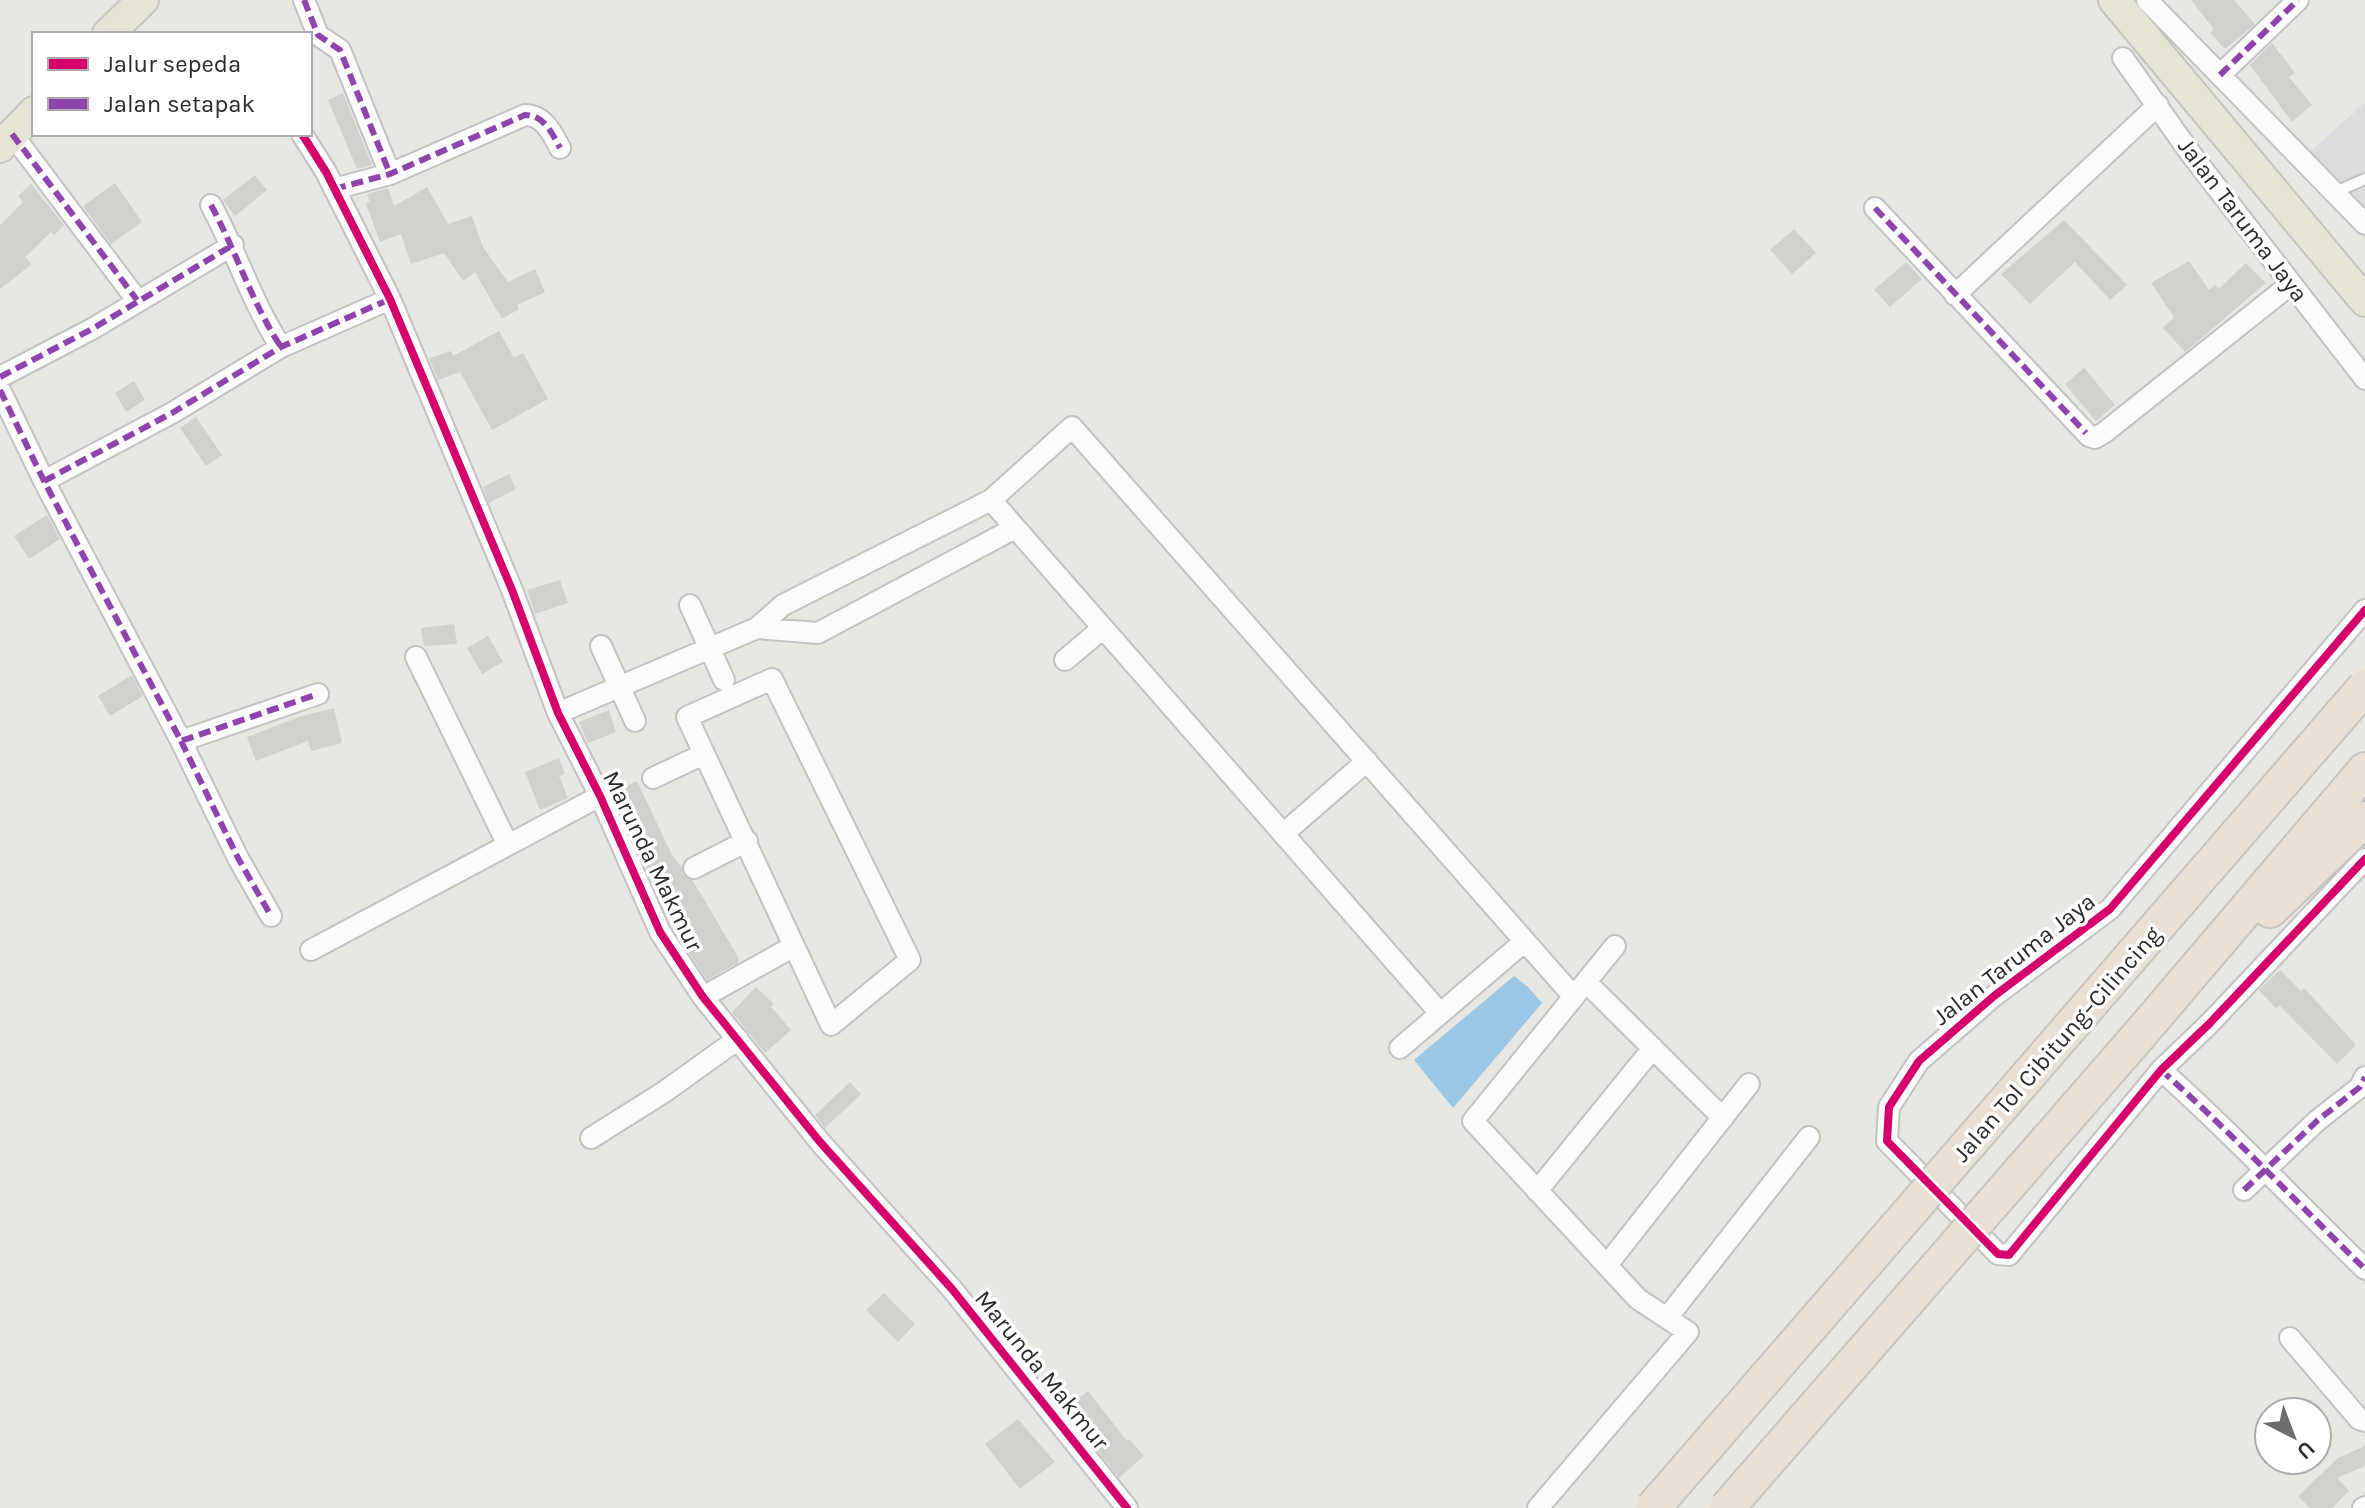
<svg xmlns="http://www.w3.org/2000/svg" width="2365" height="1508" font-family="Karla,sans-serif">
<rect width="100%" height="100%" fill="#e8e7e2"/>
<path fill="#dddbdd" d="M2365,103V206L2306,155Z"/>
<path fill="#9ac7e6" d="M1514,976L1527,986L1542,1003L1453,1108L1414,1060Z"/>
<path fill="#d1d0cc" d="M2191,0H2234L2255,24L2225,49L2210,33L2214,29Z
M2272,43L2295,73L2289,77L2312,105L2292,122L2250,65Z
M343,93L372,165L357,169L328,100Z
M255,175L267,190L235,216L223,200Z
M115,183L142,222L111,244L83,206Z
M31,184L64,225L54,235L51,232L25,257L32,264L0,289V225L23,202L18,196Z
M427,187L448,224L472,216L483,247L508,282L535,269L545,292L517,305L519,309L502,319L475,272L463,281L444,253L411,264L401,234L380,242L366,204L370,202L367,194L388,188L394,206Z
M2064,220L2127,285L2110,300L2075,262L2030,304L2001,274Z
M1794,229L1816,253L1792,274L1770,250Z
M2189,261L2209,290L2215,285L2219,289L2246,263L2266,283L2185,352L2163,328L2174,317L2151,283Z
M1906,262L1922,279L1890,307L1874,290Z
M499,331L514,358L523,353L548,399L492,430L460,372L438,380L429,358L451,351L453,356Z
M2084,368L2115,405L2096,421L2065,384Z
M134,381L145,400L126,412L115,393Z
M196,417L222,455L206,466L180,428Z
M509,474L516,489L489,503L483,487Z
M47,515L60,539L29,559L14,536Z
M560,580L568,603L535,614L527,590Z
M454,624L457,644L424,646L421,628Z
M488,636L503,662L482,674L467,648Z
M132,675L143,696L110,716L98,696Z
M334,708L342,743L311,751L308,741L256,761L247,737L302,716Z
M609,710L616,732L588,743L579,722Z
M559,758L565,774L559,776L568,798L540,810L525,772Z
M637,781L672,855L681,866L683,875L693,881L738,957V963L707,980L681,941L688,936L673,911L675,909L652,881L613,792Z
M2280,970L2301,991L2304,988L2356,1045L2337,1064L2279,1005L2276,1008L2259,990Z
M756,987L774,1004L771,1007L791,1030L765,1053L732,1012Z
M850,1082L861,1094L825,1128L815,1115Z
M884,1293L915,1324L898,1342L866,1310Z
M1088,1391L1127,1441L1129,1439L1144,1456L1119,1478L1065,1409Z
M1018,1419L1055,1462L1020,1489L985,1444Z
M2365,1446V1466L2337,1478L2349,1491L2332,1508H2310L2298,1496L2338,1458Z"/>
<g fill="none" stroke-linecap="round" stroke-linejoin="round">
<g stroke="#c2c2c2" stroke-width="14">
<path id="lane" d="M2333,193L2365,179"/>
</g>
<g stroke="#c2c2c2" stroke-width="24">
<path id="street" d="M304,0L318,35L340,50L390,174
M2147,0L2365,224
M2123,58L2191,154L2365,379
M2220,75L2298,0
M12,134L137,300
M302,134L326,172L390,299L512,590L558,713L600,796L660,932L703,997L820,1142L952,1289L1127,1508
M334,189L390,174L525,115C544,115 552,133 560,148
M211,205C236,251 252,303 281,347
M1875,208L2089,436L2095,438L2105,432L2291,284
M1955,295L2158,105
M0,377L92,329L233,245
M0,390L44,481L181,741L318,694
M44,481L172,413L281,347L390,299
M991,500L1440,1013
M690,605L724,680
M2365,610L2110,909L1994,996L1919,1061L1889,1107L1887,1141L1998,1254L2009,1255L2161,1070L2209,1024L2365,859
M757,628L818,633L1015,528
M601,646L635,721
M416,657L508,845
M1065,660L1103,628
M772,679L910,960L831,1025L687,717Z
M558,713L757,628L783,605L991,500L1072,427L1574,997
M181,741L238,858L271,916
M653,778L704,754
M1283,834L1367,761
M694,868L747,841
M311,950L600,796
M1586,982L1723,1118
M703,997L794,946
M1400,1048L1525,941
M2161,1070C2232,1133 2297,1203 2365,1269
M591,1138L664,1092L738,1039
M2244,1190L2318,1120L2360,1087L2365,1077
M1537,1191L1653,1048
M1607,1265L1749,1084
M1667,1318L1809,1137
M2290,1338L2359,1419L2365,1421
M1538,1508L1688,1332L1638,1299L1473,1121L1615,946
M2363,1508L2365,1507"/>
</g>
<g stroke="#c5c4c2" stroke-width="34">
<path id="primary" d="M2114,0L2365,301
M108,34L143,0
M0,147L34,112"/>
</g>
<g stroke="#c5c4c2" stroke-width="38">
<path id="highway" d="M2270,910L2365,819
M2141,1033L2365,770"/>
</g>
<use href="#lane" stroke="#fcfbfb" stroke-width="10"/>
<use href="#street" stroke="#fcfbfb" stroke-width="20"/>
<use href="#primary" stroke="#e5e4d5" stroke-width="30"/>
<use href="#highway" stroke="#e8e0d5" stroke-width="34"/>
<g stroke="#c5c4c2" stroke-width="38" stroke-linecap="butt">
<path id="highway-bridge" d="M1653,1508L2365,687
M1727,1508L2141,1033"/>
</g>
<use href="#highway-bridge" stroke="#e8e0d5" stroke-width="34"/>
<path stroke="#8e44ad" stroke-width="6" stroke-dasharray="12 6" stroke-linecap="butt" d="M304,0L318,35L340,50L390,174
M2220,75L2298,0
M12,134L137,300
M334,189L390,174L525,115C544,115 552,133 560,148
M211,205C236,251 252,303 281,347
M1875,208L2086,433
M0,377L92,329L233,245
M0,390L44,481L181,741L318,694
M44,481L172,413L281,347L390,299
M181,741L238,858L271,916
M2161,1070C2232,1133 2297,1203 2365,1269
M2244,1190L2318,1120L2360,1087L2365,1077"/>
<g stroke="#fff" stroke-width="13">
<path id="cycleway" d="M302,134L326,172L390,299L512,590L558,713L600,796L660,932L703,997L820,1142L952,1289L1127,1508
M2365,610L2110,909L1994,996L1919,1061L1889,1107L1887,1141L1998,1254L2009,1255L2161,1070L2209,1024L2365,859"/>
</g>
<use href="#cycleway" stroke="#d6006c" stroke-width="8"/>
</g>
<g text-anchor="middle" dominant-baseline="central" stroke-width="7" stroke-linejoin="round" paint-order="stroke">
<g font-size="24" fill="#2b2b2b" stroke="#fff">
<text transform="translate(2243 220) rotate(53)">Jalan Taruma Jaya</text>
<text transform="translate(653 861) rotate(64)">Marunda Makmur</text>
<text transform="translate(2014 959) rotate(-38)">Jalan Taruma Jaya</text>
<text transform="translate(2057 1044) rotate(-49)">Jalan Tol Cibitung–Cilincing</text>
<text transform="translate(1042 1370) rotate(51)">Marunda Makmur</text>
</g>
</g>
<rect x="32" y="32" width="280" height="104" fill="#ffffff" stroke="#aaaaaa" stroke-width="2"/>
<rect x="48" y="58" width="40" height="12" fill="#d6006c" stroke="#aaaaaa" stroke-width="2"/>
<text x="104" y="72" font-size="24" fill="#2b2b2b">Jalur sepeda</text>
<rect x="48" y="98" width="40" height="12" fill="#8e44ad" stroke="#aaaaaa" stroke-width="2"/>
<text x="104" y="112" font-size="24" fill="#2b2b2b">Jalan setapak</text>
<g transform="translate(2293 1436) rotate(138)"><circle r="38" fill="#ffffff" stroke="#aaaaaa" stroke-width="2"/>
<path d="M0-6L14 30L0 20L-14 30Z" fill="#6d6d6b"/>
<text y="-12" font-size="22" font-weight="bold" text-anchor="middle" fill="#2b2b2b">U</text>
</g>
</svg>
